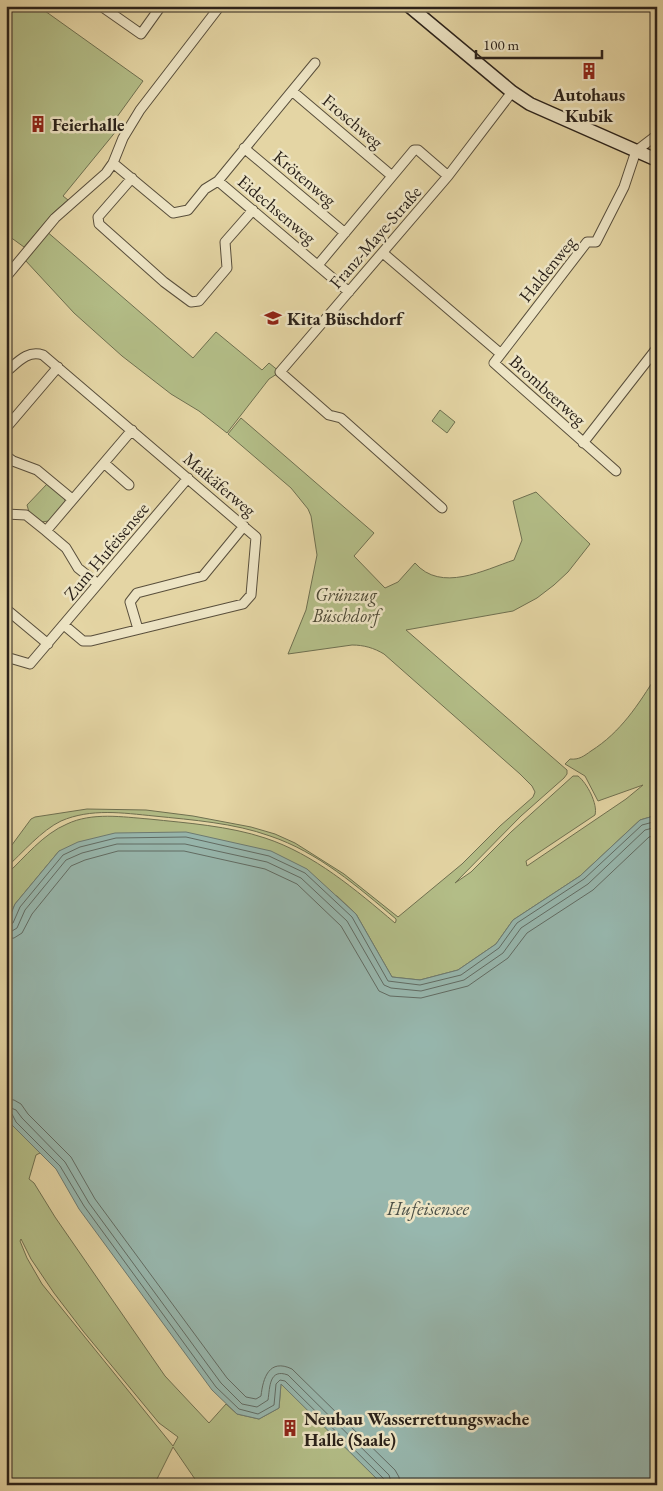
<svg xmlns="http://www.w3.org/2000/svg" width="663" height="1491" font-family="'EB Garamond',serif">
<rect width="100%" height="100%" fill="#e4d5a4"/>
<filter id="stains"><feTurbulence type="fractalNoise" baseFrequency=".004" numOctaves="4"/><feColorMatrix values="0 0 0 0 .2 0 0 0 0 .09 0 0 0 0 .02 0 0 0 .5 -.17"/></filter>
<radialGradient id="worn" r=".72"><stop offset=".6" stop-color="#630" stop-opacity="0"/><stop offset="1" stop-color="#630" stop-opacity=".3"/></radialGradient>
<path fill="#b3bd87" stroke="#6f7050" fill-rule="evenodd" d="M16,6H38L143,81L114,121L117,130L63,196L68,200L53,213L24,247L6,234V20Z
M45,230L193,358L216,332L262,370L269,363L280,372L269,379L227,433L199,411L171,394L122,356L74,313L25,260Z
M440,410L455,422L447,433L432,421Z
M241,418L374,533L354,556L385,588L398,582L415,563C441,593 484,570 514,560L522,540L513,501L536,492L590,544L568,572L554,585L537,598L513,611L406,630L567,770V774L564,778L521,816L455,883L471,872L511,832L573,776H578C587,783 598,804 595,815L526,861L527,866L626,799L643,785L598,801L585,776L565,764L570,759C579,760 584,756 591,751C621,732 638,705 657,675V815L640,820L580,876L513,920L496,944L458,970L420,980L392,977L356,914L337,896L59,851L15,904L6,926V875C25,857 43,834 67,824C92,812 123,817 149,819C187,823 229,826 265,838C314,854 356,890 395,923L396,921V919C358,887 318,852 270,836C234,823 193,820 154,816C123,813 91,808 61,821C42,830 22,853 6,868V853L31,819L35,817L87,809L146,810L193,816L251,827L275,834L295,843L344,874L398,917L462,864L500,826L533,797L535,792L532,786L520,774L384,654C374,648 364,645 352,645L288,654L306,610L317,555L311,516L308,509L291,488L228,434Z
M47,484L62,495L65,500L64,504L49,521L41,522L29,512L27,505Z
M6,1114L12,1125L40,1153L36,1155L29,1179L34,1183L55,1217L165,1376L209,1423L226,1404L237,1414L259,1419L279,1408L281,1383L383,1485H199L173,1447L154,1485H6V1182L11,1185L8,1168L10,1169L6,1158ZM21,1239L31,1259L54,1293L83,1331L159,1423L178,1437L173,1446L42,1284L27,1258L20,1241Z"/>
<path fill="#97b7ae" stroke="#6c7b73" d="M657,815V1485H383L281,1384L279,1408L259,1419L237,1414L212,1390L79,1209L56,1169L12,1125L6,1114V926L15,904L59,851L78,842L115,833L186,832L271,851L307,869L356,914L392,977L420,980L458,970L496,944L513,920L580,876L640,820Z"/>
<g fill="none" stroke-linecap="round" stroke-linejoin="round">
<path stroke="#616c64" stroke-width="1" d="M6,926L13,923L20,907L63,855L80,847L116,838L186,837L269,856L305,873L352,917L388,981L420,985L461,975L499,948L517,923L584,879L642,825L657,821
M6,932L12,931L17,928L25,910L66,860L82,853L117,844H185L267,862L301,878L347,921L384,985L391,988L421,991L464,980L503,953L521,928L588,884L645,830L657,827
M6,939L14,938L22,933L32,914L71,866L85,860L118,851H184L265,869L297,884L341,926L379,991L390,996L421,998L468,986L508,958L527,933L593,890L649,837L657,835
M6,1099L14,1100L21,1104L28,1114L71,1157L95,1199L227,1378L246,1397L256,1399L261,1396C263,1378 269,1358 292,1369L395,1470L399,1477L400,1485
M6,1106L16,1110L22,1118L65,1162L89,1203L221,1383L242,1404L257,1407L268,1400C270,1387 269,1368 288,1375L389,1475L392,1485
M6,1113L12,1114L16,1122L60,1166L84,1206L216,1387L239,1409L258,1414L274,1405L276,1384L280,1380L285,1381L384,1479L386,1485"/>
<g stroke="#594f3c" stroke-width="11">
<path id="street" d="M101,6L141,34L161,6
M656,6L657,7
M292,91L392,176
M244,148L345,233
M113,163L173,213L188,210L205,189L218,181L349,292
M132,178L98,217L99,224L164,282L191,302L199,301L227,268L225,242L253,210
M218,181L315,63
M383,253L501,354
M318,265L414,150H418L448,176
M6,277L55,218L106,173L113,163L123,138L140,110L220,6
M6,372C18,362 27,350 43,355L256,537L251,595L243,604L91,641H83L64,625
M6,428L58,367
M583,443L657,348
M6,456L13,461L37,470L72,499
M104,463L129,485
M616,471L494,363L587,242H596L624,187L636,151L657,135
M442,508L341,418L329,415L280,372L448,176L512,92
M6,514L26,515L46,531L132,430
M46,531L66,548L78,568L98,584
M6,609L48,644
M138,629L130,602L137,593L203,576L244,526
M6,657L30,664L188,478"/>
</g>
<g stroke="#2b221a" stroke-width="15">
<path id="secondary" d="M409,6L512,92L530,104L657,160"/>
</g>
<use href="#street" stroke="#ede4c4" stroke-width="9"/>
<use href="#secondary" stroke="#ede4c4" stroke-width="12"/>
</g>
<defs>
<g id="building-bare" transform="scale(1.35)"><path d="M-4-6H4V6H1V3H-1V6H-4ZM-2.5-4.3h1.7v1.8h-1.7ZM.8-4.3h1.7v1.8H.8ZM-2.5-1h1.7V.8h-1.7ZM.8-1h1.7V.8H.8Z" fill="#8f2418" stroke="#ede4c4" stroke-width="2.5" paint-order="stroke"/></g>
<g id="school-bare" transform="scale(1.35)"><path d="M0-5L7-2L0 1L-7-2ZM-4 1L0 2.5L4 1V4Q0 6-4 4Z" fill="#8f2418" stroke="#ede4c4" stroke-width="2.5" paint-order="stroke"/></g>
</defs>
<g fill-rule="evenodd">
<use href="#building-bare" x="589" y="71"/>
<use href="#building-bare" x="38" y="124"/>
<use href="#school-bare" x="273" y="318"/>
<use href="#building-bare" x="290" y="1428"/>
</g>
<g text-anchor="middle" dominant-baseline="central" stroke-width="5" stroke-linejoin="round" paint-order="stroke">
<g font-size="18" font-weight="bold" fill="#2b221a" stroke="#ede4c4" text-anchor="start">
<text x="589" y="94" text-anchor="middle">Autohaus<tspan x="589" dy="21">Kubik</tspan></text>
<text x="52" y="124">Feierhalle</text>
<text x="287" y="318">Kita Büschdorf</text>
<text x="304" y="1418">Neubau Wasserrettungswache<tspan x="304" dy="21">Halle (Saale)</tspan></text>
</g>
<g font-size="18" fill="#2b221a" stroke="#ede4c4">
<text transform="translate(353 121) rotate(40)">Froschweg</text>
<text transform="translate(305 178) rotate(40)">Krötenweg</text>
<text transform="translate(277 209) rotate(40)">Eidechsenweg</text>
<text transform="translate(375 237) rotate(-49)">Franz-Maye-Straße</text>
<text transform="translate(547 269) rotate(-51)">Haldenweg</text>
<text transform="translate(548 390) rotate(42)">Brombeerweg</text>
<text transform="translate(220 484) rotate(40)">Maikäferweg</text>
<text transform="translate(106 551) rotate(-50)">Zum Hufeisensee</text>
</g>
<g font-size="18" font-style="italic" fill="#4d4935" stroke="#ede4c4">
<text x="346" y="594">Grünzug<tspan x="346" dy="21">Büschdorf</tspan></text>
</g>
<g font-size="19" font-style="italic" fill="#4b4f46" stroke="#ede4c4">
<text x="428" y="1208">Hufeisensee</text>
</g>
</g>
<rect width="663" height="1491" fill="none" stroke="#e4d5a4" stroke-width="25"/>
<rect x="8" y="8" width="648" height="1476" fill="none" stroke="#2b221a" stroke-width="2.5"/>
<rect x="12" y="12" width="638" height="1466" fill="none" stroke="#2b221a"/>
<path d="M476 50v8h126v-8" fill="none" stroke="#2b221a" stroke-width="2.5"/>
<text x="483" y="50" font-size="15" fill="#2b221a" stroke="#ede4c4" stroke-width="4" paint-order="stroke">100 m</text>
<rect width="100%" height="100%" filter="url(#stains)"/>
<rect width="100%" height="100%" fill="url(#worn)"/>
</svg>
